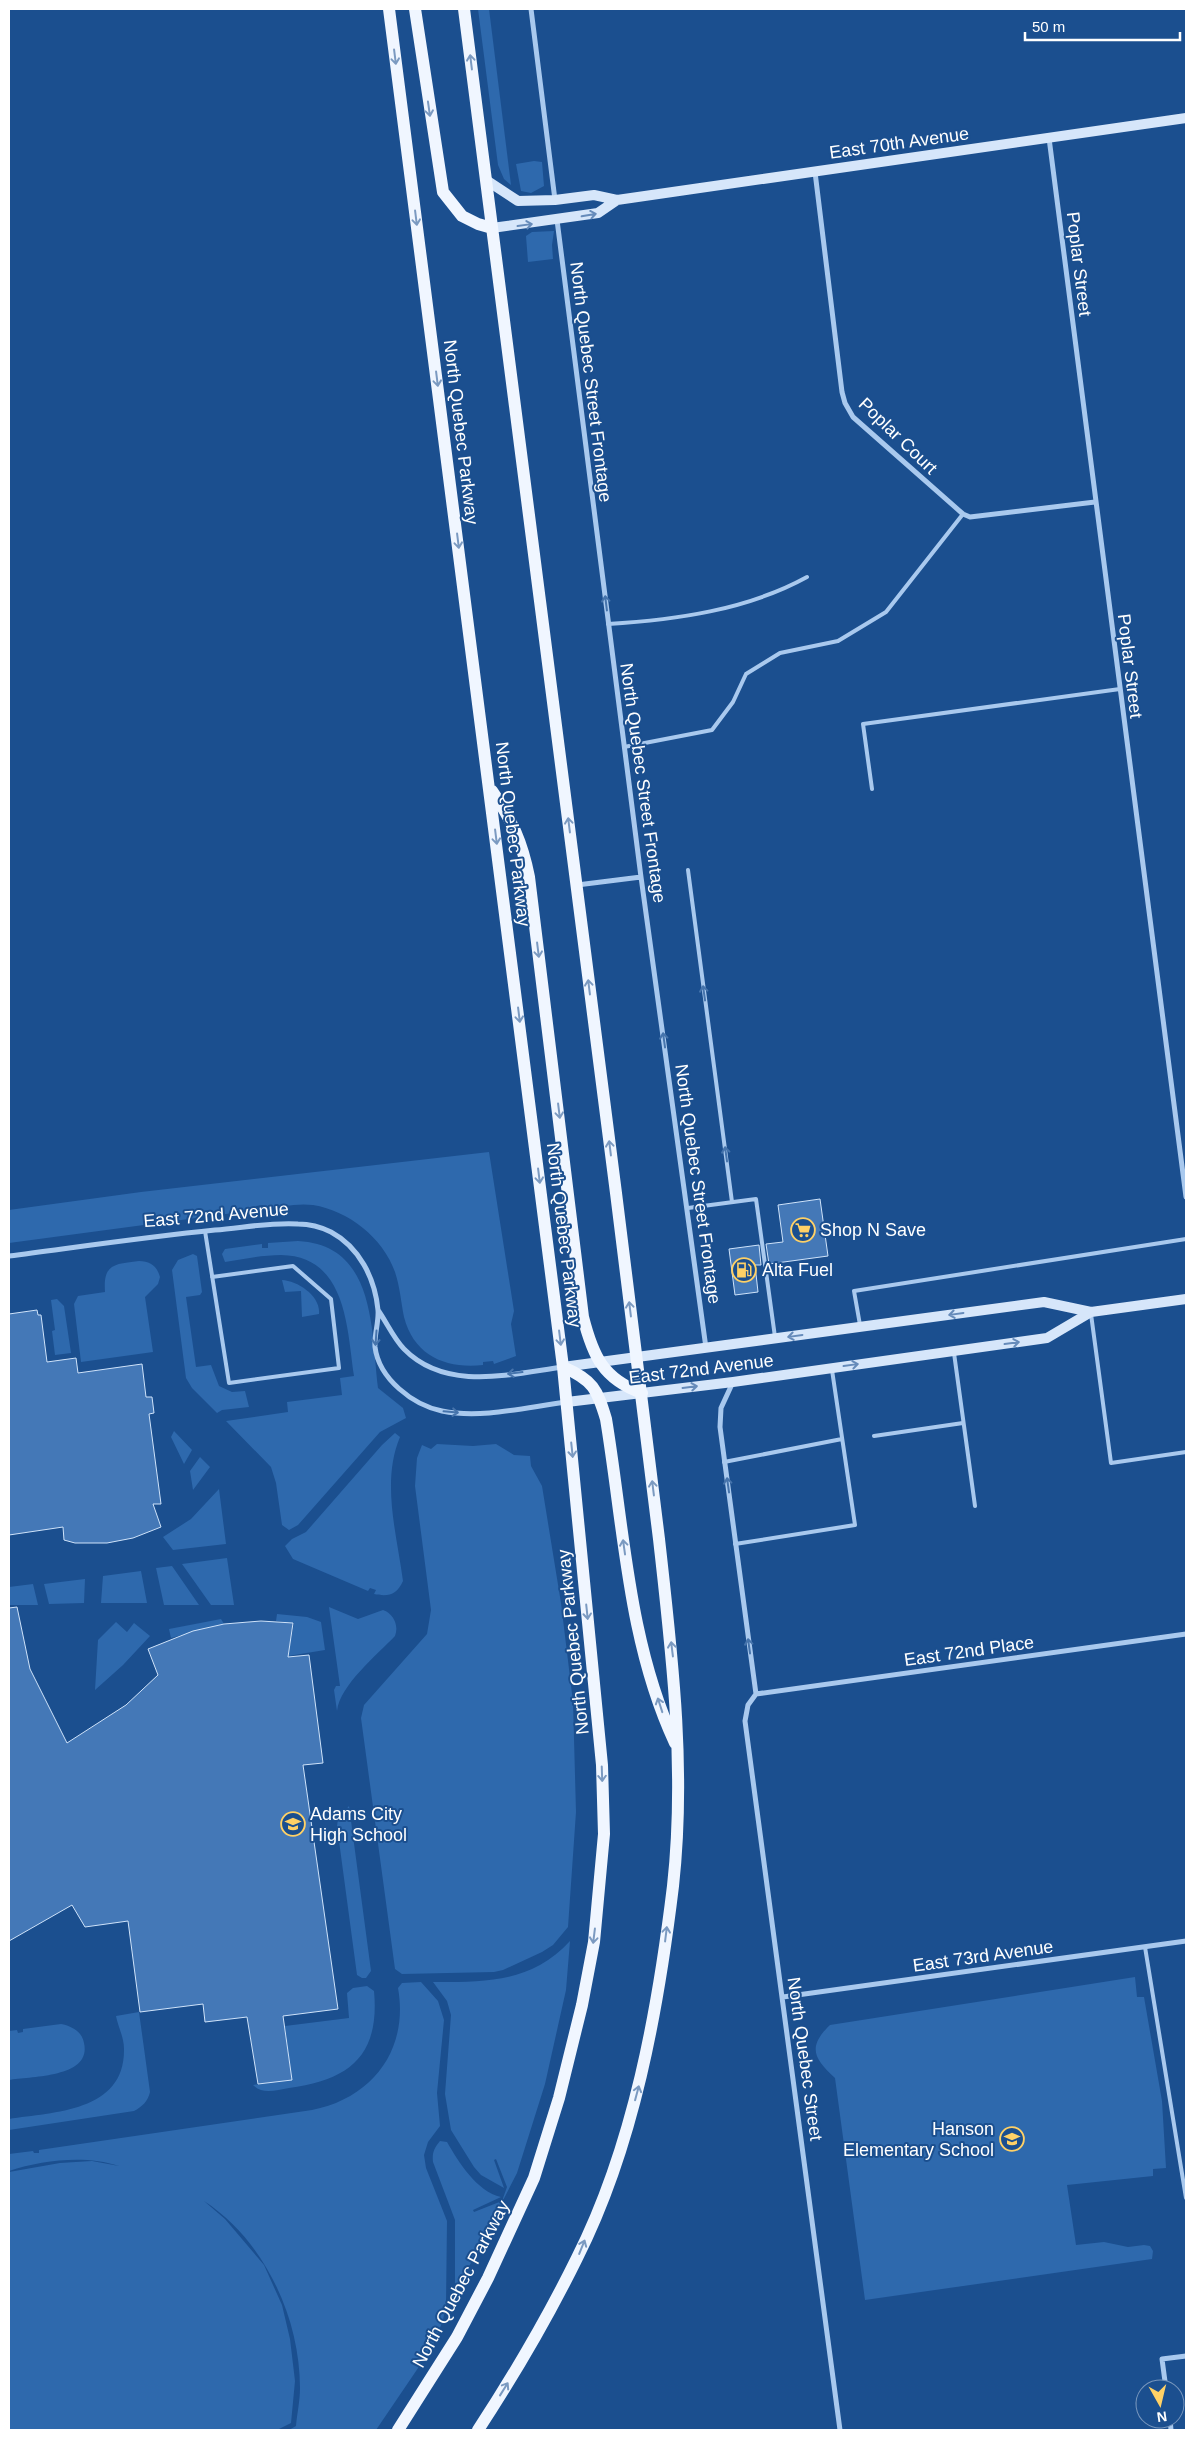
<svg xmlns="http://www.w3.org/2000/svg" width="1195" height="2439" font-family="Arial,sans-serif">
<rect width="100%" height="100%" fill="#1b4f8f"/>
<path fill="#2e69ad" d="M478,9H489L511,185L504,179L498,165Z
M534,161L542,162L544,186L531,193L521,191L516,164Z
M554,231L552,245L553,259L528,262L526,236L532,232Z
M489,1152L514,1311L511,1324L516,1356L494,1364L493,1361L483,1362V1365C446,1369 414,1356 404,1317C401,1302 400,1287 395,1272C383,1238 349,1211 313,1205C297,1203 280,1207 264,1209L263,1205L256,1206V1210L9,1243V1210L141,1192Z
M298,1241C376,1245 371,1330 378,1388L403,1408L406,1418L380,1432L298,1525L289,1530L282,1525L276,1483L271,1467L226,1421L288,1412L287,1402L342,1395L340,1378L354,1376C347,1329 347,1256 281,1255C263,1255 243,1259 225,1262L222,1254L225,1249L262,1244V1248H268V1243Z
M193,1254L197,1256L202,1292L200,1295L186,1297L196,1367L211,1365L219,1386L232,1392L245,1391L249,1407L222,1410L217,1413L192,1388L186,1378L172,1270L178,1260Z
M139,1261C150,1261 157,1266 160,1277L158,1284L145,1297L153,1352L81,1362L74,1304L78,1296L105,1292C103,1264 114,1264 139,1261Z
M282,1280C298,1281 321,1296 319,1314L302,1317L301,1291L285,1292Z
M57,1299L64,1306L71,1353L55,1355L52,1331L55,1330L51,1300Z
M174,1431L192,1450L184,1464L171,1437Z
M395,1433L400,1437C381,1482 397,1535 403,1581C397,1595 388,1597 374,1594L376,1590L370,1588L368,1591L293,1559L285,1546L292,1539L306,1532L382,1445Z
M437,1444L473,1446L496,1444L514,1455L530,1456L531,1466L542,1486L561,1603L573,1702L576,1812L568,1927L553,1945L542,1952L503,1970L494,1972L402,1974L395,1969L361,1718L364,1705L427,1634L431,1610L415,1486L417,1458L422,1445L431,1449Z
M200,1457L210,1467L193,1490L190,1471Z
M219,1489L226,1544L173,1550L163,1537L191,1519Z
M227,1558L234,1605H211L182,1564Z
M172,1566L199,1605H164L156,1568Z
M141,1571L147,1603H101L103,1576Z
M85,1579L84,1603L49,1604L44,1584Z
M33,1584L38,1605H9V1587Z
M329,1607L358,1619L383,1610C394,1614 399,1626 395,1636C377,1655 340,1685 337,1711L334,1690L336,1686H340Z
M277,1614L307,1617L321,1622L325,1650L288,1656L294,1623L276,1621Z
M221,1619L224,1624L171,1638L169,1629Z
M116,1622L127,1632L134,1623L150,1636L123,1665L95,1690L98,1640Z
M349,1806L371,1971L366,1978H362L357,1975L337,1826L338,1819Z
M570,1941L566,1990L545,2084L517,2173L455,2294V2220L433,2162C432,2153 434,2148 440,2141L447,2142C458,2161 477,2192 501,2197L473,2210L474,2212L502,2201L507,2187L496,2159L494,2160L504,2188L481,2175L474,2167L451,2130L445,2094L451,2015L447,2001L433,1982C485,1982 532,1983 570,1941Z
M1135,1977L1137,1997H1144L1162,2101L1166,2168L1153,2169V2176L1067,2185L1076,2245L1104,2242L1128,2247L1144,2245L1150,2246L1153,2251L1152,2259L865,2300L835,2078C814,2059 807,2047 830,2025Z
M421,1982L438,2001L444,2020L437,2093L440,2126L428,2142L424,2155L426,2168L447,2221L446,2304L443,2320L433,2346L376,2430H289L296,2426C297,2414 300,2401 300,2388C300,2317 264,2240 204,2201L225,2219L264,2265L282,2305L290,2339L295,2381L291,2423L277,2430H9V2172L60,2163L92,2161L119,2166C85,2155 43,2160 9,2171V2154L33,2151L34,2153H39V2150L312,2110C373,2098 409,2049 398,1988L402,1983Z
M367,1986L374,1991C380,2055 350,2080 289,2088C276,2090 263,2095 253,2085L292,2080L285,2026L349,2018L347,1993L353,1988Z
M139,2012L150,2092C148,2101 142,2107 134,2111L9,2130V2119C54,2112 125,2112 124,2049C124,2037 118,2027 116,2016Z
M61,2024C71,2026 82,2031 84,2043C92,2078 31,2076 9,2080V2031L17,2030L18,2033L23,2032V2029Z"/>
<path fill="#4478b7" stroke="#cfe3fa" d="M820,1199L828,1256L769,1264L766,1244L783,1242L778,1205Z
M759,1245L761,1265H755L758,1292L735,1295L729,1249Z
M37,1310L38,1315H41L47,1362L76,1358L78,1373L142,1364L146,1397H152L154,1413L149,1414L161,1504H153L161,1527L133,1538L107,1543H75L64,1540L63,1527L9,1535V1314Z
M17,1607L30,1669L67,1743L126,1705L158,1675L148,1649L193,1631L224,1624L261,1621L293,1623L288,1657L309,1655L323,1763L303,1765L338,2009L283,2016L292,2080L258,2084L247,2017L205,2022L203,2004L140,2012L128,1921L85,1927L72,1905L9,1941V1608Z"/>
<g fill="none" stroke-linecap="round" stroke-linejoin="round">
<path stroke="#a9c9ee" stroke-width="4" d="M608,624C675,620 747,610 807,577
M624,747L712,730L733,702L746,674L780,653L838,641L886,612L963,514
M872,789L863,724L1120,689
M688,870L732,1202
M688,1208L756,1199L775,1337
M205,1231L229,1383L339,1368L331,1299L293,1266L212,1277
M1091,1314L1111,1463L1186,1452
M860,1325L854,1291L1186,1239
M954,1353L975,1506
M874,1436L963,1423
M724,1462L842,1439
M735,1544L855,1525L832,1370
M1145,1947L1186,2198"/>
<path stroke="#a9c9ee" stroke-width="5" d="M531,9L555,200
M1049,138L1186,1197
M815,172L842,392L845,403L853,417L963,514L970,517L1095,502
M557,220L641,877L706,1348
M577,885L641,877
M9,1256C78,1247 146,1237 215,1230C242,1228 271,1222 298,1224C309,1224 321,1227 331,1232C359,1247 375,1278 378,1310C379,1322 374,1335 375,1347C379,1379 413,1405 442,1411C482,1419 527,1407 566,1402
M378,1310C387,1323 394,1339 404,1349C446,1392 511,1374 563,1367
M733,1382L721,1408L720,1427L756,1694
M756,1694L748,1705L745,1721L840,2430
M756,1694L1186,1634
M783,1997L1186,1941
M1166,2389L1162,2359L1186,2356
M1170,2419L1171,2430"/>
<path stroke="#d6e6fa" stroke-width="10" d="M486,180L518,201L555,200L594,195L617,200L1186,118
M492,228L598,213L617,200
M563,1367L1044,1302L1091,1312L1186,1299
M567,1402L733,1382L1047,1338L1091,1312"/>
<path stroke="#f0f6ff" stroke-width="12" d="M389,9L563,1367L602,1765L604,1834L594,1942L582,2005L559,2098L534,2178L488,2278L457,2337L398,2430
M415,9L443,192L462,216L478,224L492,228
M464,9C515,404 565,798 616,1193C630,1308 645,1424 659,1539C672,1655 686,1769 673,1886C658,2010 634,2145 577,2258C548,2317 514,2375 478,2430
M492,791C512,820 522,842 529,877L583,1317C593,1356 603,1379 642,1393
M563,1367C593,1380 597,1389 606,1419C624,1528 628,1642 675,1743"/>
</g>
<defs><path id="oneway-shaft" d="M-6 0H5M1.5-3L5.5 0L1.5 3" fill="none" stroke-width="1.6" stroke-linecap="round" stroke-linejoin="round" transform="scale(1.25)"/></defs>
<g stroke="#7b9ac1">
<use href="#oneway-shaft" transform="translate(395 57) rotate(83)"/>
<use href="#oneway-shaft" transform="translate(471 62) rotate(-97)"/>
<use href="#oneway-shaft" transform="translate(429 109) rotate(82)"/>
<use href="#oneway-shaft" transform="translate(416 218) rotate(83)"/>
<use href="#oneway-shaft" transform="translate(437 379) rotate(83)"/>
<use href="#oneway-shaft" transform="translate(458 541) rotate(83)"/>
<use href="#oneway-shaft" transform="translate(569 825) rotate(-97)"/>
<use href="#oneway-shaft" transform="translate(496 837) rotate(83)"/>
<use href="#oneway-shaft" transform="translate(538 950) rotate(83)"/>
<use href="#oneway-shaft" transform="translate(589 987) rotate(-97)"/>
<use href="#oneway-shaft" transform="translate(519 1015) rotate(83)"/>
<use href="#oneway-shaft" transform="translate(559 1111) rotate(83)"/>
<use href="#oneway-shaft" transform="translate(610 1148) rotate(-97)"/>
<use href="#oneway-shaft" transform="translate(539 1176) rotate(83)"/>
<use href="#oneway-shaft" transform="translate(630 1309) rotate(-97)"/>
<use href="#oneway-shaft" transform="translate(560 1338) rotate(83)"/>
<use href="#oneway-shaft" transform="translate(572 1450) rotate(84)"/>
<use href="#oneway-shaft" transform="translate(653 1488) rotate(-97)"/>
<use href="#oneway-shaft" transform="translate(624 1547) rotate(-98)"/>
<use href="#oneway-shaft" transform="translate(587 1612) rotate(84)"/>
<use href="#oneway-shaft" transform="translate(672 1649) rotate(-97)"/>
<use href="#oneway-shaft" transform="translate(660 1705) rotate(-108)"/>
<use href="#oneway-shaft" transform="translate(602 1774) rotate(88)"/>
<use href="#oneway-shaft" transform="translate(666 1934) rotate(-83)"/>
<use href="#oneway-shaft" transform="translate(594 1936) rotate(97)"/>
<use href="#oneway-shaft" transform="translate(637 2093) rotate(-75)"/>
<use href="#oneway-shaft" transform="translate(582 2247) rotate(-68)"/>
<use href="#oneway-shaft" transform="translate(504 2389) rotate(-58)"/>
</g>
<g stroke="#668bba">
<use href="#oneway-shaft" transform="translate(589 215) rotate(-10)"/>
<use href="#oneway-shaft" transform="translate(525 225) rotate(-8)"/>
<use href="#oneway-shaft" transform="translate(956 1314) rotate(172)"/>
<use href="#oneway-shaft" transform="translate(795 1336) rotate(172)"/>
<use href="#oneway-shaft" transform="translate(1012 1343) rotate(-8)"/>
<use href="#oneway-shaft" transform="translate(851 1365) rotate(-8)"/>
<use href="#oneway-shaft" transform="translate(690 1387) rotate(-7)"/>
</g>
<g stroke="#4674ac">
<use href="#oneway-shaft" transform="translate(606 603) rotate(-97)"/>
<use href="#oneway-shaft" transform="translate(704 993) rotate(-98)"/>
<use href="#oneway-shaft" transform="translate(664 1040) rotate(-98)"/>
<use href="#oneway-shaft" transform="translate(726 1154) rotate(-98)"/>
<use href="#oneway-shaft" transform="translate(376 1338) rotate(94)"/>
<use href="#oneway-shaft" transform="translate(515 1373) rotate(173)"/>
<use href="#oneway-shaft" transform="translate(451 1412) rotate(5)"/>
<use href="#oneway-shaft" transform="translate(728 1485) rotate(-98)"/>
<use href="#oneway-shaft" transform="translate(749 1646) rotate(-98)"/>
</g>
<defs>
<g id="supermarket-ring" transform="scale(1.25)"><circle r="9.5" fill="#1b4f8f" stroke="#ffd166" stroke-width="1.5"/><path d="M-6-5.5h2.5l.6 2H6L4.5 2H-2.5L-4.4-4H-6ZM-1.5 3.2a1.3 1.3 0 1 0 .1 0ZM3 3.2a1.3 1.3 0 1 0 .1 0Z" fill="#ffd166"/></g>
<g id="fuel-ring" transform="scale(1.25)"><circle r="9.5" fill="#1b4f8f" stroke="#ffd166" stroke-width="1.5"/><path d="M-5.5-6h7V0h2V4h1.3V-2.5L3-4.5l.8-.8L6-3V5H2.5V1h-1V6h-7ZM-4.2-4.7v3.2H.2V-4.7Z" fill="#ffd166"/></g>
<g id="school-ring" transform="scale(1.25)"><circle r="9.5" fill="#1b4f8f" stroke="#ffd166" stroke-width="1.5"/><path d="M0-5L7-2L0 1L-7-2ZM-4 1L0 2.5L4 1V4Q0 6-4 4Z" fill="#ffd166"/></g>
</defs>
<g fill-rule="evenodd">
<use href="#supermarket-ring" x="803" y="1230"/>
<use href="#fuel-ring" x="744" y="1270"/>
<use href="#school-ring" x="293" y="1824"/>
<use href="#school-ring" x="1012" y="2139"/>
</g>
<g text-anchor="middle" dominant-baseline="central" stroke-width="4" stroke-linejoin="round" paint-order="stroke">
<g font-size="18" fill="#fff" stroke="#1b4f8f">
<text transform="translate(899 143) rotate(-8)">East 70th Avenue</text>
<text transform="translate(1079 264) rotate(83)">Poplar Street</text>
<text transform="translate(591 382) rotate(83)">North Quebec Street Frontage</text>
<text transform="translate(461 432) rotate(83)">North Quebec Parkway</text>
<text transform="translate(898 436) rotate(44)">Poplar Court</text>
<text transform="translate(1130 666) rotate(83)">Poplar Street</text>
<text transform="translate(643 783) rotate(82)">North Quebec Street Frontage</text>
<text transform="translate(513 834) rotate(83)">North Quebec Parkway</text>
<text transform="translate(698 1184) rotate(82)">North Quebec Street Frontage</text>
<text transform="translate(216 1215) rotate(-5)">East 72nd Avenue</text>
<text transform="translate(564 1235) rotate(83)">North Quebec Parkway</text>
<text transform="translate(701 1369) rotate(-7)">East 72nd Avenue</text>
<text transform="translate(573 1642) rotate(-96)">North Quebec Parkway</text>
<text transform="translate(969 1651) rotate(-8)">East 72nd Place</text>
<text transform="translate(983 1956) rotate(-8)">East 73rd Avenue</text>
<text transform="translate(805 2059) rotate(82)">North Quebec Street</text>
<text transform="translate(461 2284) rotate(-62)">North Quebec Parkway</text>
</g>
<g font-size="18" fill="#fff" stroke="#1b4f8f" text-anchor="start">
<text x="820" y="1230">Shop N Save</text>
<text x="762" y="1270">Alta Fuel</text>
<text x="310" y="1814">Adams City<tspan x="310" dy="21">High School</tspan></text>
<text x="994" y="2129" text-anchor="end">Hanson<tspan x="994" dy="21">Elementary School</tspan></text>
</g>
</g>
<rect width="1195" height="2439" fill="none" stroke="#ffffff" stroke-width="20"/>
<g transform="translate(1160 2404) rotate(172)"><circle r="24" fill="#1b4f8f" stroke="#7695bc"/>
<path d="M0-4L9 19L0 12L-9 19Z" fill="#ffd166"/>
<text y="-8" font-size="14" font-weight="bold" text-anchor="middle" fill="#ffffff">N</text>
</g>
<path d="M1025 32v8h155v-8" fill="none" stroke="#ffffff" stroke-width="2.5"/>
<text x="1032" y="32" font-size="15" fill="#ffffff" stroke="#1b4f8f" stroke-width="4" paint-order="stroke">50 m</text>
</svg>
